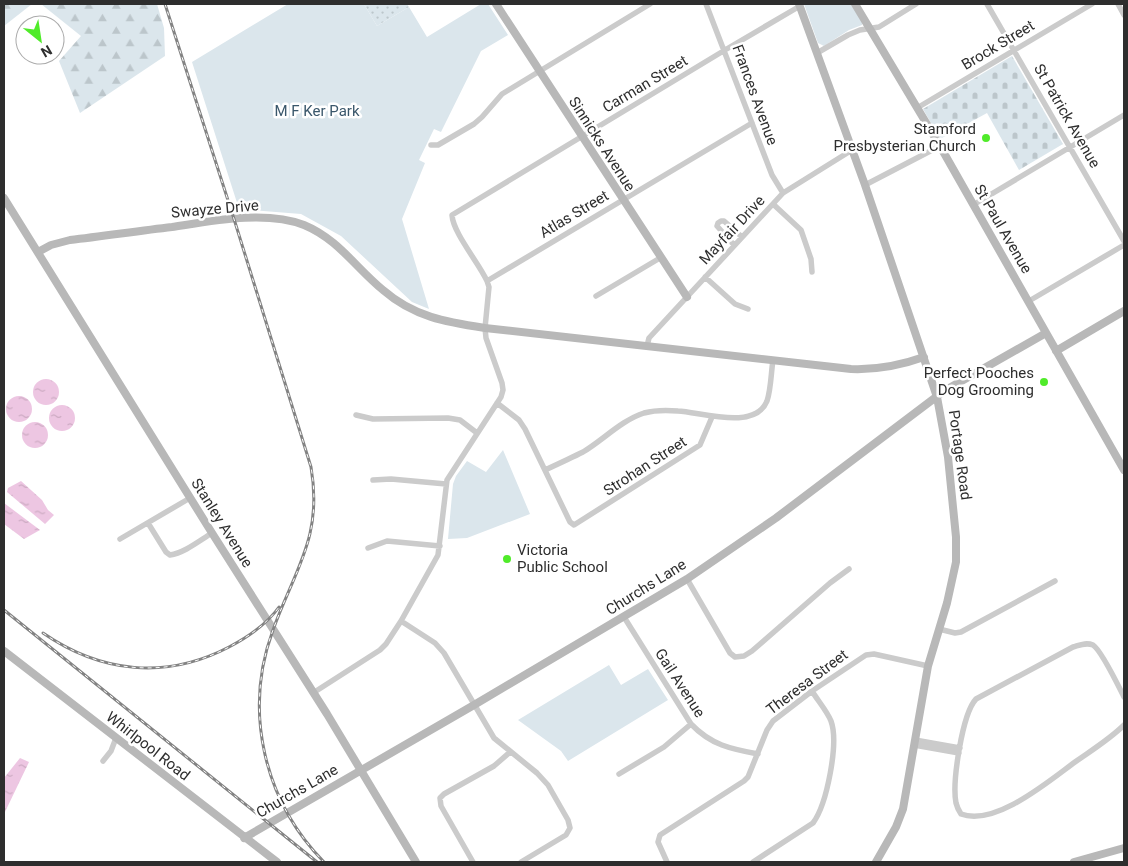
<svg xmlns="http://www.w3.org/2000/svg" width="1128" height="866" font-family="Roboto,sans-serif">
<defs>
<pattern id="grass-dots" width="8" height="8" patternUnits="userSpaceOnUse" patternTransform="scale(1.25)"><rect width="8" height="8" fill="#dbe6ec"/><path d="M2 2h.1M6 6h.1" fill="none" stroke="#bcc6cb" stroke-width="1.8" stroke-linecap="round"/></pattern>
<pattern id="forest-firs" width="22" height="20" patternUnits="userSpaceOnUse" patternTransform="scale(1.25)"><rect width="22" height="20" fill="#dbe6ec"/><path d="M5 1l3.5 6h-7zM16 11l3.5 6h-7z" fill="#bcc6cb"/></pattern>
<pattern id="cemetery-stones" width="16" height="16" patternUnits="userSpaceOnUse" patternTransform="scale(1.25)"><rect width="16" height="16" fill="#dbe6ec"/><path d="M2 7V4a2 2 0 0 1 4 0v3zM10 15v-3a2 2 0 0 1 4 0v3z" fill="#bcc6cb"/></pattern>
<pattern id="water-ripples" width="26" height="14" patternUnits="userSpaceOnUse" patternTransform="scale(1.25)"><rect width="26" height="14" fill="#edc6e2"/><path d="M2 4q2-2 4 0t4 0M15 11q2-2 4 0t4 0" fill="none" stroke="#ccaac2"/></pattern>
</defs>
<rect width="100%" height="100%" fill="#fff"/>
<path fill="url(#grass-dots)" d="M364,4H407L409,7L377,26Z"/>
<path fill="url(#forest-firs)" d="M4,4H32L4,26Z
M41,4H157L164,28L165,56L80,113L59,61L81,36Z"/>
<path fill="url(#cemetery-stones)" d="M1012,56L1063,144L1019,170L987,113L940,139L923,109Z"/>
<path fill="#dbe6ec" d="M288,4H364L377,26L409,7L427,37L481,4H488L508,35L481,51L441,132L434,129L419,160L425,163L402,219L429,309L412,302L341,236L301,214L239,209L192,62Z
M804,4H851L862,22V25L849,30L824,46L818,43Z
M503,450L530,514L467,538L448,539L453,484L456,476L467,461L486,472Z
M609,665L621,685L648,669L668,700L568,761L561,751L518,720Z"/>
<path fill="url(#water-ripples)" d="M33 392a13 13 0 1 1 26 0a13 13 0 1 1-26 0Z
M6 409a13 13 0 1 1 26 0a13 13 0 1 1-26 0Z
M49 418a13 13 0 1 1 26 0a13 13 0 1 1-26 0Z
M22 435a13 13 0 1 1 26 0a13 13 0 1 1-26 0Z
M21,481L42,500L48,510L54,515L45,524L7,492L8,488Z
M4,503L40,530L24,539L4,524Z
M20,758L29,762L4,814V778Z"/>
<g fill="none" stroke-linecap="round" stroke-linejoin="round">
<path stroke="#cbcbcb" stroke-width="5.5" d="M706,4L772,175L783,193
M987,4L1124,241
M1118,4L1124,15
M817,53L848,35L860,30L879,27L916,4
M917,108L1092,4
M431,145H438L474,124L482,117L502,94L650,4
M865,185L940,146
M773,204L801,230L811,259L812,272
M973,205L1124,115
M734,245L717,226L718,223L721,221H724L742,237
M705,277L735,304L748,309
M487,281L752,123
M596,296L660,258
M1029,301L1124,245
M647,346L649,338L783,193L852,150
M497,403L519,420L525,429L570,522L574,525L700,445L712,417
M356,415L373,419L448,418L460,420L477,433
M545,470C558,464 571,458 583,452C603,440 622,420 644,413C655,410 667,410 678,411C701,412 755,431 767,401C771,389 771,373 773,360
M373,480L391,479L446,484
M148,523L166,552L170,555C184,553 199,541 212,533
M120,539L190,498
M368,548L387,541L440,546
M687,579L730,653L735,657L744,656L752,651L830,583L849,569
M624,617L691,724C711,745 731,749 758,754
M401,621L435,643L444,653L494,738L537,773L548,785L568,820L570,828L566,835L521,862
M939,629L955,633L961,632L1055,581
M313,693L380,650L386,644L401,621L438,555L447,480L501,397L503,390L502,383L486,338L485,328L489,287L487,281C479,263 453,233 452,215L725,50L800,6
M1124,697C1119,687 1101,650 1093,645C1086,642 1080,645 1073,647L976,699C962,714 952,783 956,803C957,807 959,811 961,814C995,827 1049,781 1075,762C1092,750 1110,739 1124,725
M915,740L960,748
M914,745L959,753
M103,761L111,751L116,738
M619,774L664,747L691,724
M473,862L441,806L440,798L444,794L494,766L510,752
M667,862L658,842L660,835L744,781L748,777L767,730L773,721L812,691L866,655L874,654L928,666
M753,862L813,823C827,804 839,743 831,721C827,711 818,701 812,691"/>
<path stroke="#b8b8b8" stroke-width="8" d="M496,4L687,297
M799,4L865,185L937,397L948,457L956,537V562L947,603L928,666L903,809L896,827L876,862
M855,4L940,146L1124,470
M4,198L212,533L327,714L416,862
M38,252L51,245L70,240C104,236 138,231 172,227C211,221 266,210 304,225C338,239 356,268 383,290C414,317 446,322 485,328L851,369C877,370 899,366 924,357
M1056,351L1124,311
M4,651L277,862
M244,838L474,705L687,579L776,518L944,391L1046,333
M1074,862L1124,848"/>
<g stroke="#838383" stroke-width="3">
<path id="rail" d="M165,4L234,219L311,467C323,537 295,569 273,630C243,711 264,801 324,862
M4,610L317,862
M43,633C101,673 166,680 229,647C248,637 267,624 279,607"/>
</g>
<use href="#rail" stroke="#fff" stroke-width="1" stroke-dasharray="4" stroke-linecap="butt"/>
</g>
<g fill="#50eb2a" stroke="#fff" stroke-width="2">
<circle cx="986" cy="138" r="5"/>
<circle cx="1044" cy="382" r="5"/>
<circle cx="507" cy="559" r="5"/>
</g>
<g text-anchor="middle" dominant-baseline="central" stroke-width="5" stroke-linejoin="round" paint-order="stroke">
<g font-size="15" fill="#2e2e2e" stroke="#fff">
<text transform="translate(998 45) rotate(-31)">Brock Street</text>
<text transform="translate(645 84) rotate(-31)">Carman Street</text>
<text transform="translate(755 95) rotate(70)">Frances Avenue</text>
<text transform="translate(1067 116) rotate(60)">St Patrick Avenue</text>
<text transform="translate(602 144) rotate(57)">Sinnicks Avenue</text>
<text transform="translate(215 209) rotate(-5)">Swayze Drive</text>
<text transform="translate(574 214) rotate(-31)">Atlas Street</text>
<text transform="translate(1003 229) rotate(60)">St Paul Avenue</text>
<text transform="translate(732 230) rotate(-47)">Mayfair Drive</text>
<text transform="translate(960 455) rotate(82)">Portage Road</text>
<text transform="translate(645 466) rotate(-33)">Strohan Street</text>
<text transform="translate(222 523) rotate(58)">Stanley Avenue</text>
<text transform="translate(646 587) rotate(-32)">Churchs Lane</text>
<text transform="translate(807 682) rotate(-37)">Theresa Street</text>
<text transform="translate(680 683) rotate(57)">Gail Avenue</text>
<text transform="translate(148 746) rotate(38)">Whirlpool Road</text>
<text transform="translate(297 791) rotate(-30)">Churchs Lane</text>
</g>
<g font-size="15" fill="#3a576b" stroke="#fff">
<text x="317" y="111">M F Ker Park</text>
</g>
<g font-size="15" fill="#2e2e2e" stroke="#fff" text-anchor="end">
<text x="976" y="129">Stamford<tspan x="976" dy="17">Presbysterian Church</tspan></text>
<text x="1034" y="373">Perfect Pooches<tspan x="1034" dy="17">Dog Grooming</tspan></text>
<text x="517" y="550" text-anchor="start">Victoria<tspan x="517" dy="17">Public School</tspan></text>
</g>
</g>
<rect width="1128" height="866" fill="none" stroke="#2e2e2e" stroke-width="10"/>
<g transform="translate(40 40) rotate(150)"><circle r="24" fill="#ffffff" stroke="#ababab"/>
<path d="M0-4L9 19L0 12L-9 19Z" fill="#50eb2a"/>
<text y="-8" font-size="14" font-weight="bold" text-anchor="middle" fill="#2e2e2e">N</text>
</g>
</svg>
